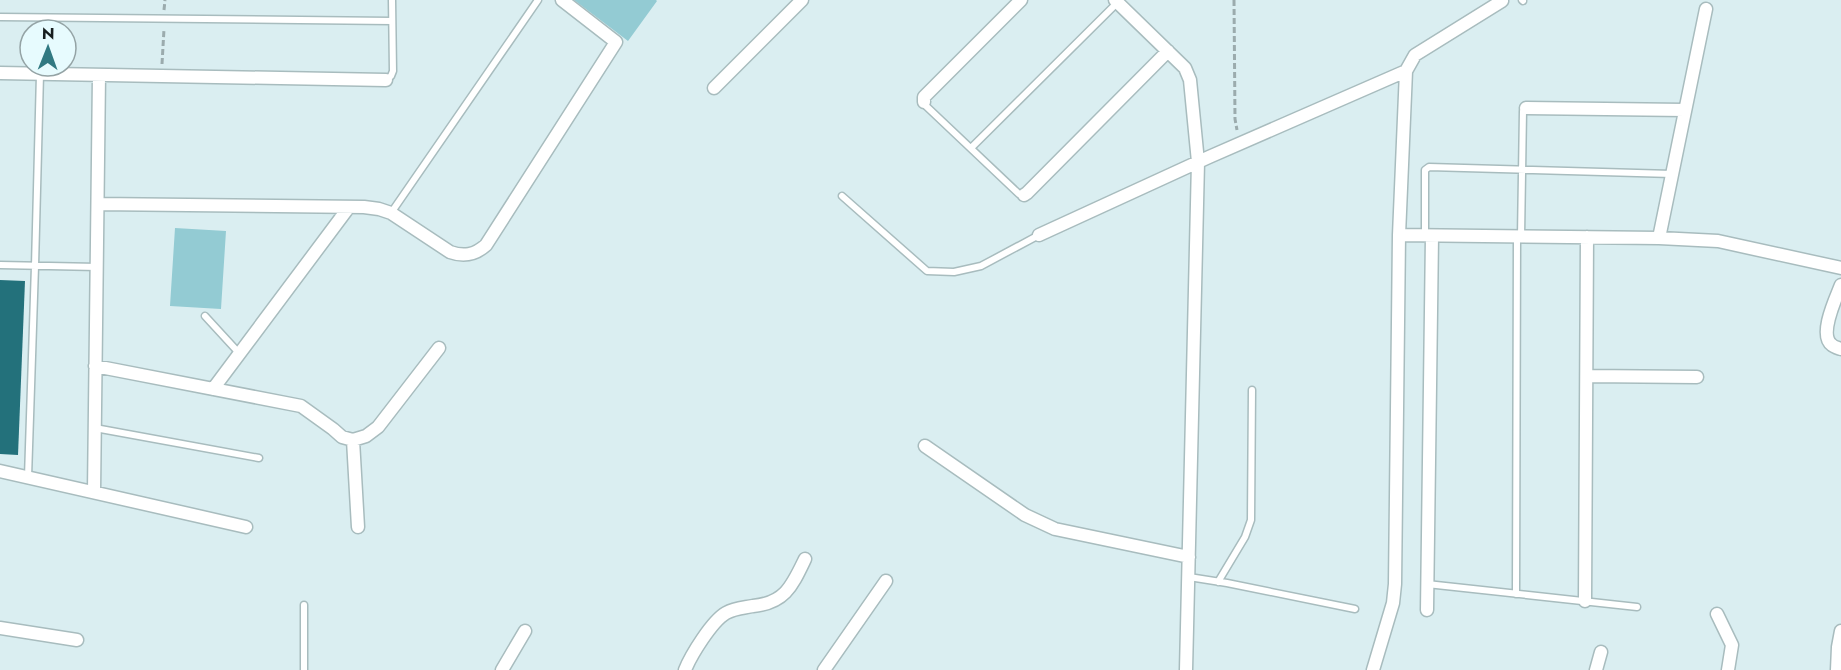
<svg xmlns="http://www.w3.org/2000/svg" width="1841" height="670" font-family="Jost,sans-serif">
<rect width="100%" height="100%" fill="#daeef1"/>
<path fill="#93cbd3" d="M574,0H656L657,1L628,41Z
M175,228L226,231L221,309L170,306Z"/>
<path fill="#23717b" d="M0,280L25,281L18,455L0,454Z"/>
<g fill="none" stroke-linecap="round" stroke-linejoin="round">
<g stroke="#a8bcbe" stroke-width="9">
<path id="lane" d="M1522,0L1523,1
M0,17L392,21
M386,80L391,76L393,71L392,0
M924,102L926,106L1019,194L1024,195
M971,148L1117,3
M842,196L927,271L954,272L981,266L1039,235
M391,213L538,0
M1425,235V170L1429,167L1672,174
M1521,236L1523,111L1526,108
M0,265L98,267
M205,316L239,353
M95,428L259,458
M28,477L35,266L40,74
M1189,577L1227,583L1355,609
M1218,582L1245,537L1251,520L1252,390
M1427,584L1637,607
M1516,594L1517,236
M304,605V670"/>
</g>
<g stroke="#a8bcbe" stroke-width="15">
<path id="street" d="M1115,0L1185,68L1190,80L1198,162L1186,670
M0,73L386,80
M714,88L802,0
M924,102V97L1021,0
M1526,108L1685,110
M1024,195L1027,193L1168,51
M98,204L364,207L379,209L391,213L450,252C464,257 475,255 486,245L616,42L562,0
M1039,235L1209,157L1406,71
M1399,235L1659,238L1718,241L1841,268
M1659,238L1706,9
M1841,285C1836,298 1818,335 1832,345C1834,347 1838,348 1841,349
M95,366L301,406L333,429L342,437L353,440L366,436L378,427L439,348
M1587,376L1697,377
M213,389L349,207
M353,440L358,527
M925,446L1025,515L1055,529L1189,557
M0,471L246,527
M94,492L99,75
M1585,601L1587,237
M1427,610L1432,236
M1717,614L1732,645L1728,670
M0,628L77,640
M502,670L525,631
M685,670C691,655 712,621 726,613C735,608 743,608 753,606C785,603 792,586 805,559
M824,670L886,581
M1373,670L1393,603L1395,584L1399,235L1406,71L1415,55L1502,1
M1596,670L1601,652
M1837,670L1838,647L1841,631"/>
</g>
<path stroke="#9babad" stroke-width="3" stroke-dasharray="6 3" stroke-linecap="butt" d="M1234,0L1235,119L1237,130
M164,10L165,0
M162,64L164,29"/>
<use href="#lane" stroke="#fff" stroke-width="6"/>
<use href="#street" stroke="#fff" stroke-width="12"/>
</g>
<g transform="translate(48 48) rotate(1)"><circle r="28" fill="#e7fbfe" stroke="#94a3a5" stroke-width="1.5"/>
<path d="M0-4.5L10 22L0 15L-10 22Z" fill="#317982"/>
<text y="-9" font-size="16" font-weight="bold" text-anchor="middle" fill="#171e1f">N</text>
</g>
</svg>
